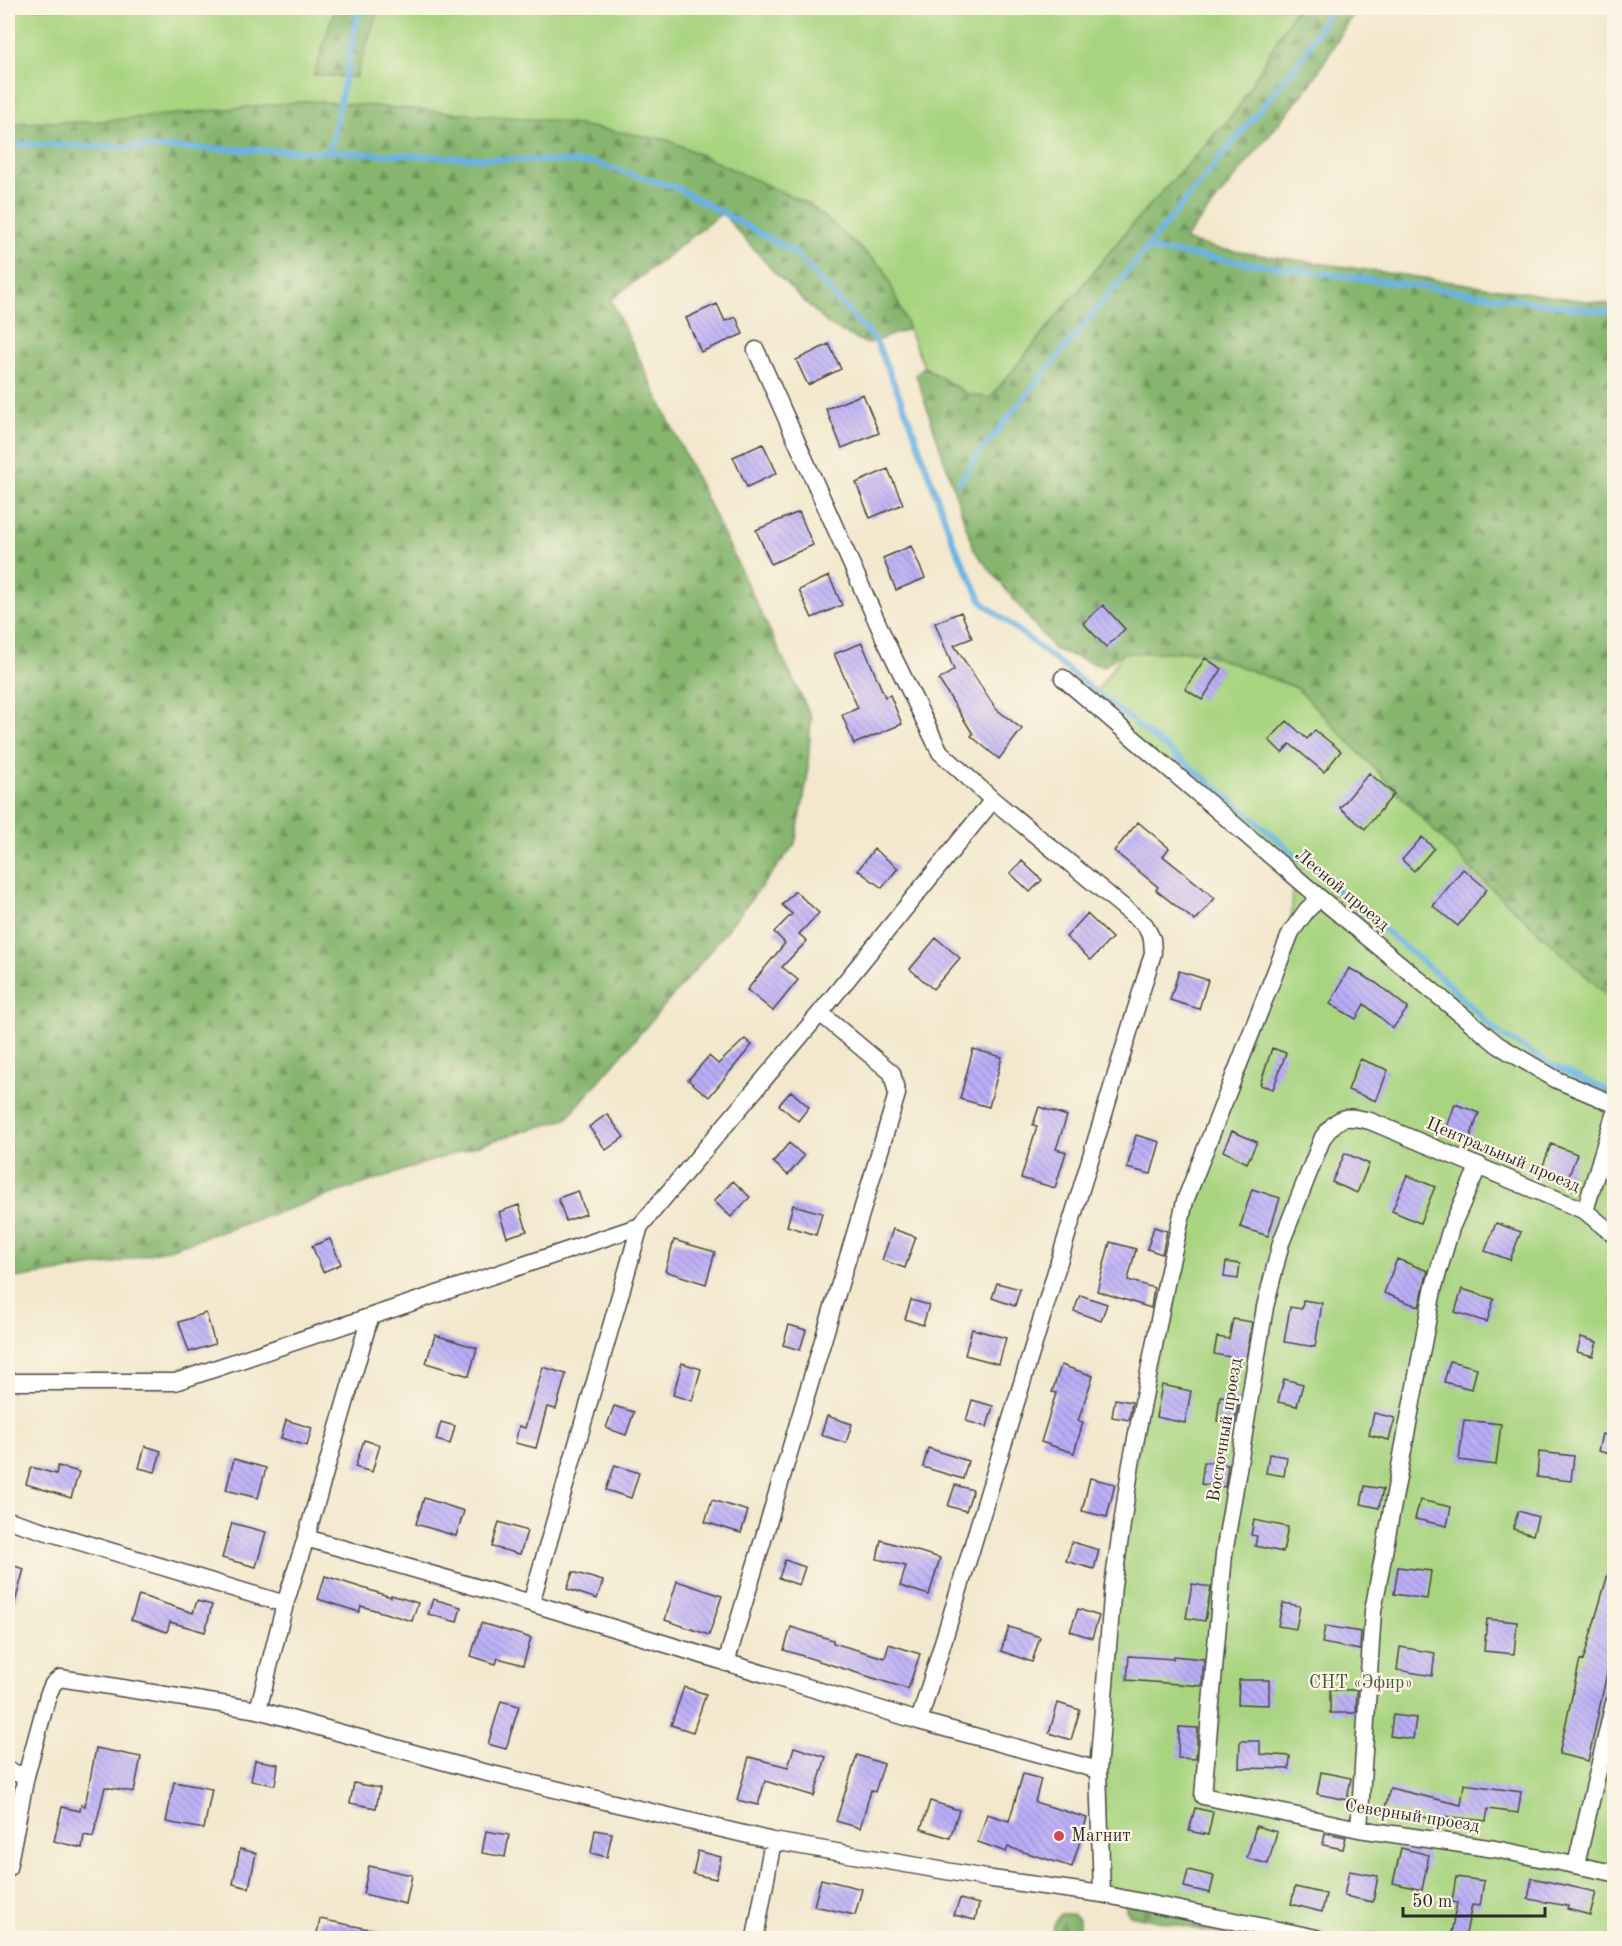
<svg xmlns="http://www.w3.org/2000/svg" width="1622" height="1946" font-family="'Old Standard TT',serif">
<defs>
<pattern id="forest-firs" width="22" height="20" patternUnits="userSpaceOnUse" patternTransform="scale(1.5)"><rect width="22" height="20" fill="#86b66e"/><path d="M5 1l3.5 6h-7zM16 11l3.5 6h-7z" fill="#6e945b"/></pattern>
<pattern id="building-back-hatch" width="6" height="6" patternUnits="userSpaceOnUse" patternTransform="scale(1.5)"><rect width="6" height="6" fill="#baadf8"/><path d="M-1 5l2 2M0 0l6 6M5-1l2 2" fill="none" stroke="#978dc9"/></pattern>
</defs>
<rect width="100%" height="100%" fill="#fcf5e5"/>
<filter id="ink" filterUnits="userSpaceOnUse"><feTurbulence type="fractalNoise" baseFrequency=".0167" numOctaves="2"/><feDisplacementMap in="SourceGraphic" scale="12" xChannelSelector="R" yChannelSelector="G"/><feConvolveMatrix kernelMatrix="1 2 1 2 8 2 1 2 1" color-interpolation-filters="sRGB"/></filter>
<filter id="wash" filterUnits="userSpaceOnUse"><feTurbulence type="fractalNoise" baseFrequency=".008" numOctaves="4" result="noise"/><feDisplacementMap in="SourceGraphic" scale="24" xChannelSelector="R" yChannelSelector="G"/><feGaussianBlur stdDeviation="1.35" result="paint"/><feColorMatrix in="noise" values="0 0 0 0 0 0 0 0 0 0 0 0 0 0 0 0 0 1.4 0 .05"/><feComposite in="paint" operator="in"/></filter>
<g filter="url(#wash)">
<rect width="100%" height="100%" fill="#f3e8ce"/>
<path fill="#a8d480" stroke="#6a8056" stroke-width="1.5" d="M8,8H335L314,75L355,77L370,8H1296L1236,111L1131,226L990,398L967,394L924,367L884,269L810,205L668,140L92,122L8,123Z
M1199,651L1297,688L1478,876L1614,1001V1938H1317L1102,1894V1772L1113,1585L1185,1201L1291,932L1293,872L1090,701L1123,653Z"/>
<path fill="url(#forest-firs)" stroke="#58704c" stroke-width="1.5" d="M335,8H379L356,77L314,75Z
M1296,8H1357L1310,85L1184,240L1219,249L1614,305V1001L1478,876L1297,688L1199,651L1123,653L1103,667L1054,649L974,550L916,375L924,367L967,394L990,398L1131,226L1236,111Z
M311,101L547,120L668,140L810,205L884,269L909,329L867,344L829,325L774,272L722,213L611,300L811,717L807,781L795,844L695,970L566,1119L491,1141L169,1249L110,1264L8,1279V123L92,122Z
M1126,1903L1299,1938H1238L1130,1915L1126,1910Z
M1060,1914H1072L1079,1919V1938H1051L1055,1922Z
M1374,1933L1404,1938H1362L1365,1935Z"/>
<g fill="none" stroke-linecap="round" stroke-linejoin="round">
<path stroke="#6bb2e2" stroke-width="6" d="M8,144L330,152L594,163L677,188L794,252L876,341L910,421L953,542L982,602L1218,789L1445,981L1497,1032L1553,1066L1614,1093
M330,152L359,8
M1146,249L1614,313
M959,483L979,453L1303,57L1331,8"/>
</g>
<g id="blocks">
<path fill="url(#building-back-hatch)" d="M717,304L725,321L736,317L743,334L701,352L686,318Z
M829,344L841,369L808,385L796,360Z
M863,394L879,433L842,448L826,409Z
M763,444L777,473L747,487L733,457Z
M888,469L903,504L870,518L856,483Z
M799,512L813,545L771,564L756,530Z
M911,546L925,578L896,590L883,558Z
M829,576L842,605L812,618L799,590Z
M1103,605L1125,629L1106,647L1083,623Z
M961,612L972,638L954,645L996,709L1022,729L999,759L971,736L973,734L939,680L954,670L935,623Z
M862,643L885,697L890,695L902,724L854,744L842,715L858,708L834,654Z
M1205,658L1222,669L1202,700L1185,689Z
M1287,721L1307,739L1315,730L1341,751L1324,772L1290,744L1282,753L1269,740Z
M1369,773L1394,794L1365,829L1340,808Z
M1138,822L1169,848L1163,856L1215,898L1195,921L1156,890L1158,887L1114,851Z
M1422,837L1434,848L1414,871L1402,860Z
M874,849L898,868L882,888L858,870Z
M1022,861L1042,880L1030,892L1010,873Z
M1463,869L1487,889L1458,926L1433,906Z
M795,891L819,913L799,934L807,941L782,967L798,980L773,1011L747,990L785,943L774,932L792,914L782,905Z
M1087,914L1112,938L1091,960L1066,937Z
M936,938L960,958L933,989L910,969Z
M1349,968L1376,983L1408,1008L1393,1028L1364,1004L1356,1019L1330,1004Z
M1179,971L1208,980L1199,1009L1170,1000Z
M745,1039L752,1045L709,1097L688,1080L709,1056L718,1064Z
M1272,1048L1286,1053L1273,1089L1260,1085Z
M973,1049L1002,1057L989,1107L960,1099Z
M1360,1059L1388,1070L1376,1101L1348,1090Z
M791,1091L809,1107L798,1121L779,1105Z
M1455,1104L1479,1113L1470,1138L1446,1130Z
M1039,1107L1067,1116L1056,1149L1066,1152L1055,1188L1021,1178L1037,1126L1033,1125Z
M607,1114L624,1137L606,1150L589,1127Z
M1232,1131L1257,1142L1247,1163L1223,1151Z
M1136,1135L1160,1142L1151,1174L1127,1168Z
M789,1143L804,1156L788,1175L773,1162Z
M1551,1144L1577,1154L1567,1181L1541,1171Z
M1345,1153L1369,1164L1357,1193L1332,1182Z
M1407,1175L1435,1187L1420,1223L1392,1211Z
M733,1181L750,1197L731,1217L714,1201Z
M1252,1189L1280,1198L1268,1236L1240,1227Z
M578,1191L586,1214L566,1221L558,1198Z
M519,1205L527,1231L507,1237L499,1212Z
M793,1205L822,1213L816,1235L787,1226Z
M1496,1223L1521,1232L1510,1260L1485,1251Z
M1154,1227L1167,1231L1162,1254L1147,1249Z
M893,1229L916,1237L905,1268L882,1260Z
M330,1239L341,1264L323,1272L312,1246Z
M674,1240L715,1252L706,1284L665,1271Z
M1110,1242L1136,1249L1128,1280L1154,1288L1151,1308L1097,1291Z
M1397,1259L1428,1271L1419,1307L1384,1293Z
M1226,1262L1240,1264L1238,1279L1224,1277Z
M997,1283L1020,1289L1015,1306L992,1298Z
M1462,1289L1494,1299L1487,1322L1455,1312Z
M1080,1295L1107,1304L1101,1321L1074,1311Z
M911,1300L929,1305L923,1325L905,1319Z
M1303,1300L1322,1303L1315,1347L1284,1342L1290,1307L1302,1309Z
M206,1313L215,1344L189,1352L179,1322Z
M1233,1319L1252,1322L1246,1360L1214,1354L1217,1337L1229,1339Z
M789,1325L806,1330L800,1350L783,1345Z
M972,1329L1006,1338L999,1364L965,1355Z
M435,1335L477,1348L469,1376L426,1363Z
M1581,1337L1597,1342L1593,1356L1577,1352Z
M1450,1361L1477,1368L1472,1389L1444,1382Z
M682,1363L701,1369L692,1401L673,1395Z
M1061,1365L1093,1376L1078,1421L1083,1422L1074,1453L1041,1442L1056,1393L1052,1392Z
M543,1367L566,1374L556,1409L547,1407L536,1448L515,1443L519,1426L525,1428Z
M1284,1379L1303,1384L1297,1406L1278,1402Z
M1162,1385L1191,1391L1185,1423L1156,1417Z
M1220,1396L1239,1398L1235,1423L1217,1421Z
M1115,1399L1132,1402L1129,1420L1112,1417Z
M972,1400L993,1406L987,1427L966,1421Z
M614,1406L634,1412L626,1435L606,1428Z
M1374,1413L1395,1418L1389,1440L1369,1435Z
M827,1416L852,1424L846,1443L821,1435Z
M286,1420L312,1428L307,1446L281,1438Z
M1464,1420L1501,1424L1496,1465L1459,1460Z
M441,1422L455,1426L450,1444L436,1440Z
M1602,1434L1614,1437V1455L1598,1451Z
M364,1440L380,1445L372,1472L355,1467Z
M145,1446L161,1451L155,1472L139,1468Z
M928,1448L968,1461L963,1479L923,1467Z
M1539,1452L1574,1456L1571,1481L1537,1477Z
M1269,1454L1287,1457L1284,1476L1266,1473Z
M234,1459L266,1468L258,1498L226,1490Z
M1204,1462L1228,1465L1225,1487L1201,1484Z
M615,1465L639,1473L631,1498L606,1490Z
M58,1466L79,1472L71,1498L26,1484L31,1467L56,1474Z
M1090,1478L1115,1484L1107,1517L1082,1511Z
M955,1485L973,1490L966,1511L948,1506Z
M1365,1486L1383,1489L1379,1508L1361,1504Z
M424,1498L464,1511L456,1536L416,1524Z
M712,1500L748,1511L741,1533L705,1522Z
M1420,1500L1451,1507L1447,1526L1415,1519Z
M1518,1511L1538,1517L1533,1535L1513,1529Z
M1254,1520L1288,1527L1283,1552L1255,1546L1257,1536L1251,1535Z
M499,1522L527,1531L520,1554L492,1547Z
M232,1523L266,1532L256,1567L222,1558Z
M881,1540L940,1558L929,1595L900,1586L906,1566L877,1559Z
M1072,1542L1099,1550L1094,1569L1066,1561Z
M785,1560L805,1567L799,1585L779,1578Z
M8,1564L24,1569L12,1613L8,1612Z
M1398,1567L1431,1571L1427,1599L1394,1594Z
M1610,1567H1614V1641L1588,1761L1559,1754L1580,1660L1583,1661Z
M573,1572L603,1581L597,1599L567,1589Z
M325,1576L391,1597V1595L418,1603L412,1621L361,1606L359,1612L318,1599Z
M677,1581L722,1596L709,1635L665,1620Z
M1192,1584L1211,1587L1205,1621L1186,1618Z
M139,1595L193,1613L197,1601L212,1605L205,1632L170,1622L167,1632L131,1620Z
M433,1599L461,1607L457,1622L428,1614Z
M1283,1603L1300,1606L1296,1629L1278,1626Z
M1078,1609L1099,1616L1092,1638L1070,1631Z
M1487,1619L1517,1622L1514,1654L1484,1651Z
M481,1623L531,1638L523,1665L498,1658L496,1664L471,1656Z
M1325,1626L1361,1632L1360,1650L1322,1643Z
M791,1627L833,1640V1643L885,1658L889,1644L920,1654L908,1689L784,1650Z
M1009,1627L1040,1637L1032,1662L1001,1651Z
M1400,1647L1435,1653L1432,1676L1397,1670Z
M1129,1656L1173,1659V1656L1204,1659L1202,1686L1127,1680Z
M1239,1680H1269V1705L1238,1704Z
M684,1687L706,1694L693,1732L671,1725Z
M1330,1690H1357L1356,1713H1330Z
M501,1701L519,1706L506,1749L488,1744Z
M1058,1703L1080,1710L1071,1740L1049,1733Z
M1393,1715L1416,1718L1413,1739L1390,1736Z
M1179,1727L1198,1728L1196,1759L1178,1758Z
M1240,1741H1260V1754L1290,1756L1289,1769L1239,1768Z
M794,1747L826,1757L814,1796L765,1781L758,1805L737,1800L749,1757L788,1767Z
M96,1748L141,1757L134,1792L105,1787L93,1837L84,1835L82,1848L54,1841L62,1807L80,1811L81,1805L85,1806Z
M857,1755L884,1764L875,1792L871,1790L860,1828L836,1821Z
M255,1760L278,1764L275,1785L251,1781Z
M1321,1772L1351,1778L1347,1800L1317,1794Z
M1023,1774L1041,1779L1035,1802L1087,1818L1072,1867L1008,1847L1006,1852L978,1842L987,1814L1009,1821Z
M174,1782L212,1789L204,1829L166,1822Z
M354,1783L380,1788L376,1808L350,1803Z
M1464,1784L1521,1792L1518,1813L1488,1809L1486,1821L1443,1816L1442,1821L1385,1808L1390,1788L1461,1805Z
M930,1801L959,1810L950,1838L921,1829Z
M1195,1808L1213,1812L1208,1835L1189,1831Z
M1256,1826L1277,1832L1268,1864L1247,1858Z
M595,1830L612,1833L607,1857L591,1853Z
M486,1831L509,1835L505,1857L482,1853Z
M1325,1833L1346,1837L1343,1849L1323,1845Z
M1401,1848L1429,1855L1422,1890L1393,1883Z
M240,1849L256,1853L249,1888L233,1884Z
M698,1851L721,1857L716,1879L693,1874Z
M369,1866L412,1875L406,1904L363,1894Z
M1188,1870L1214,1876L1210,1893L1184,1887Z
M1349,1871L1378,1876L1373,1902L1344,1896Z
M1456,1877L1484,1881L1480,1906L1472,1905L1465,1938H1450L1457,1903L1452,1902Z
M1532,1878L1596,1892L1590,1915L1567,1909L1568,1906L1528,1899Z
M821,1879L862,1889L855,1915L814,1906Z
M1295,1887L1326,1894L1322,1912L1291,1904Z
M960,1899L979,1904L975,1920L954,1915Z
M320,1919L379,1931L378,1938H316Z"/>
</g>
</g>
<g filter="url(#ink)">
<use href="#blocks" fill-opacity="0" stroke="#494743" stroke-width="1.5"/>
<g fill="none" stroke-linecap="round" stroke-linejoin="round">
<g stroke="#494743" stroke-width="19">
<path id="street" d="M756,350L886,642L940,752L993,800L1145,925L1152,939L1153,953L919,1721
M1063,678L1320,898L1498,1045L1557,1080L1614,1104
M1585,1211L1614,1115
M1614,1235L1585,1211L1370,1121C1345,1115 1340,1115 1323,1137L1281,1243L1265,1307L1224,1554L1203,1796L1359,1829L1495,1849L1614,1873
M8,1382H175L640,1226L820,1013L993,800
M8,1520L285,1604
M306,1538L531,1603L919,1721L1098,1770
M531,1603L640,1226
M726,1663L897,1094L892,1073L820,1013
M258,1710L285,1604L306,1538L370,1317
M8,1771L26,1776L8,1868
M26,1776L48,1695L53,1684L60,1678L258,1710L471,1769L773,1841L992,1879L1102,1894
M1359,1829L1373,1611L1433,1290L1451,1228L1479,1165
M1576,1865L1614,1703
M755,1938L773,1841
M1317,1938L1102,1894L1098,1770L1113,1585L1131,1464L1167,1279L1185,1201L1291,932L1307,910L1320,898"/>
</g>
<use href="#street" stroke="#fff" stroke-width="16"/>
</g>
</g>
<circle fill="#d1495b" stroke="#fcf5e5" stroke-width="2" cx="1059" cy="1836" r="6"/>
<g text-anchor="middle" dominant-baseline="central" stroke-width="4.5" stroke-linejoin="round" paint-order="stroke">
<g font-size="18" fill="#2b2b2b" stroke="#fcf5e5">
<text transform="translate(1342 890) rotate(40)">Лесной проезд</text>
<text transform="translate(1503 1155) rotate(23)">Центральный проезд</text>
<text transform="translate(1225 1430) rotate(-81)">Восточный проезд</text>
<text transform="translate(1412 1816) rotate(9)">Северный проезд</text>
</g>
<g font-size="18" fill="#4a5540" stroke="#fcf5e5">
<text x="1361" y="1683">СНТ «Эфир»</text>
</g>
<g font-size="18" fill="#2b2b2b" stroke="#fcf5e5" text-anchor="start">
<text x="1071" y="1836">Магнит</text>
</g>
</g>
<rect width="1622" height="1946" fill="none" stroke="#fcf5e5" stroke-width="30"/>
<path d="M1403 1907v9h142v-9" fill="none" stroke="#2b2b2b" stroke-width="3"/>
<text x="1412" y="1907" font-size="18" fill="#2b2b2b" stroke="#fcf5e5" stroke-width="4.5" paint-order="stroke">50 m</text>
</svg>
